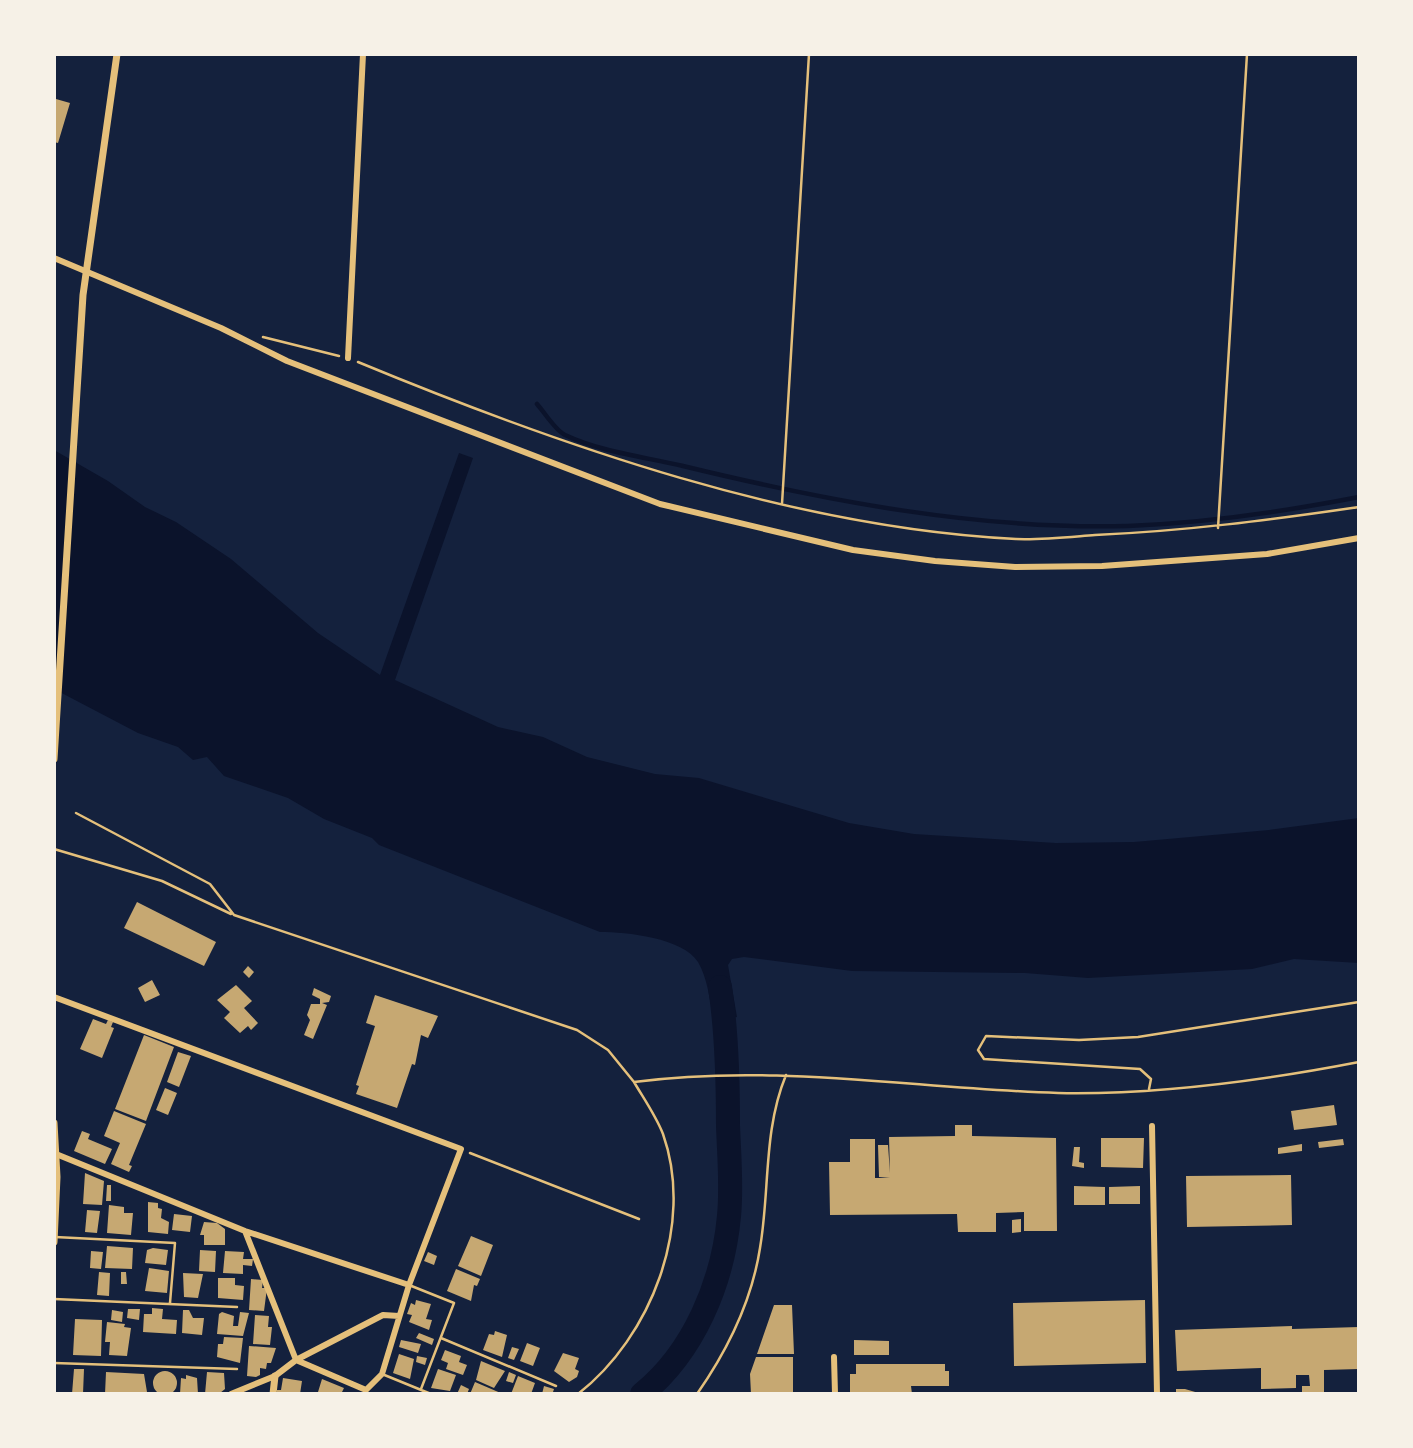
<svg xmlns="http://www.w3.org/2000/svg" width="1413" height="1448" font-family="Quicksand,sans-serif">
<rect width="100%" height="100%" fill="#14213d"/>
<path fill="#0b132b" d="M54,450L108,481L145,507L176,522L231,559L318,633L380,675L459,453L473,458L395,680L498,727L543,737L587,757L655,774L699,778L849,823L914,834L1056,843L1134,842L1269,830L1359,818V963L1294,959L1252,969L1088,978L1025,973L852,971L744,957L732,959L728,965L737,1017L714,1021C710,1002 708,979 698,962C683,938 627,932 600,932L379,845L372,838L324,819L288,798L224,776L207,757L193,760L178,747L138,733L54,689Z"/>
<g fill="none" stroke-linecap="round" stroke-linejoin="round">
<path stroke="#0b132b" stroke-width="4.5" d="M537,404C545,413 555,430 565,435C601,452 645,457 683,466C827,501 979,530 1128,526C1206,523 1282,512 1359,497"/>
<path stroke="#0b132b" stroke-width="24" d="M642,1394C694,1352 723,1282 729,1216C732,1186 729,1155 728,1125C728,1078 727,1033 720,987"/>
</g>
<path fill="#c6a872" d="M56,99L70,103L58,143L54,142Z
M137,902L216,942L204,966L124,928Z
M248,966L254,972L249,978L243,972Z
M152,980L160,995L145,1002L138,988Z
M236,985L252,1001L244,1008L258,1023L251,1030L248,1026L240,1033L224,1018L230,1012L217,1000Z
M314,988L331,996L329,1002L322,1003L327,1005L313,1039L304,1035L310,1020L307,1015L311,1004H320V999L312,995Z
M375,995L438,1016L428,1038L421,1035L415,1065L412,1064L397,1108L356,1094L359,1086L356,1085L375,1026L366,1023Z
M93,1019L106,1024L108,1020L113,1022L111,1027L114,1028L102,1058L80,1049Z
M144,1035L174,1047L146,1121L115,1109Z
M178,1052L191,1056L179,1087L167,1082Z
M165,1088L177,1093L168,1115L156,1110Z
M1334,1105L1337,1125L1294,1130L1291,1111Z
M114,1111L146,1124L129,1165L132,1166L129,1172L111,1164L120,1143L104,1136Z
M955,1125H972V1136L1056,1138L1057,1231H1024V1212L996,1213V1232H958L957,1214L830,1215L829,1162H850V1139H875V1178H890L879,1177L878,1145H888L890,1173L889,1137L955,1136Z
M82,1131L90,1134L88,1139L112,1149L105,1164L74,1151Z
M1101,1138H1144L1143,1168L1101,1167Z
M1343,1139L1344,1145L1319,1148L1318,1142Z
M1302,1144V1151L1278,1154V1148Z
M1074,1147H1080L1079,1162L1084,1163V1168L1072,1166Z
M85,1173L104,1181L102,1205L83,1204Z
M1291,1175L1292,1225L1187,1227L1186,1176Z
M107,1185H111V1201H106Z
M1074,1186L1105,1187V1205H1074Z
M1140,1186V1204H1109V1187Z
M148,1202L158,1203V1208L162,1209L161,1218L169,1222L168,1234L148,1232Z
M109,1205L124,1207V1213H133L131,1235L107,1233Z
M87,1210L100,1211L97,1233L85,1232Z
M174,1214L192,1216L190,1232L172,1230Z
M1021,1219V1232L1012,1233V1220Z
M204,1222L217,1223L225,1229V1245H204V1235H200Z
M471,1236L493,1245L481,1276L458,1266Z
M107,1246L133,1248L132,1269L105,1268Z
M153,1248L168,1250L166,1265L145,1263L147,1250Z
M200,1250L216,1251L215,1272L199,1271Z
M91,1251L103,1252L101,1269L90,1268Z
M225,1251L244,1252L243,1259H253L252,1266L243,1265V1274L223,1273Z
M428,1252L437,1256L434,1265L424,1261Z
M149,1268L169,1271L167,1293L145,1291Z
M456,1269L480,1279L477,1286L474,1285L471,1301L447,1291Z
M99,1272L110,1273L109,1296L97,1295Z
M121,1272H126L127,1284H121Z
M183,1273L203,1274L198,1298L184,1297Z
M218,1278H235V1285L244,1286L243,1300L218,1298Z
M251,1279L263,1280L262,1288H267L264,1311L249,1310Z
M416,1300L431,1304L426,1319L432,1320L429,1330L409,1322L412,1315L407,1314L411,1303L415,1305Z
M1145,1300L1146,1363L1014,1366L1013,1303Z
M774,1305H792L794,1354H757Z
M152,1308L163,1309L162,1319L177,1320L176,1334L143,1332L144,1314H152Z
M128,1309H140L139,1320L127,1318Z
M112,1310L123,1312L122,1322L111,1320Z
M183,1310H189L193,1318H204L202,1335L182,1333Z
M222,1312L234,1316L233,1326H238L240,1312L249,1313L243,1336L217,1334L219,1314Z
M255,1315L269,1316L268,1327H272L270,1345L253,1344Z
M75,1319L102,1320L101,1356L73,1355Z
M107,1322L125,1324L124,1327L131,1328L127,1356L109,1355L110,1342H105Z
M1292,1326V1329L1359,1327V1369L1324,1370V1394H1302V1386H1310L1309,1375H1296V1388L1261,1389V1368L1177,1371L1175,1330Z
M495,1331L507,1335L502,1357L483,1350L489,1334L494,1335Z
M419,1333L434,1339L432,1345L416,1338Z
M224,1337L243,1338L240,1363L217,1357L218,1344H223Z
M401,1340L421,1344L418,1353L399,1347Z
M854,1340L889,1341V1355H854Z
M527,1343L540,1348L533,1366L520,1361Z
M249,1346L276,1348L271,1363H267L266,1369L260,1368V1375L256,1377L247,1376Z
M512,1347L519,1349L514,1360L508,1358Z
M445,1350L461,1356L459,1362L467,1365L463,1375L446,1369L448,1363L441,1360Z
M563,1353L579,1358L575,1369L579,1371L577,1377L569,1382L554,1371Z
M399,1354L414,1359L410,1379L393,1373Z
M417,1356L427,1358L425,1365L416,1362Z
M756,1357H793V1394H751L750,1374Z
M481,1361L505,1371L494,1388L476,1380Z
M856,1364H945V1371H949V1386H911L912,1394H850V1374H856Z
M74,1369H84L83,1394H72Z
M438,1369L456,1375L450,1391L431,1388Z
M153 1383a12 12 0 1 1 24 0a12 12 0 1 1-24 0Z
M106,1372L144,1374L147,1392L105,1394Z
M207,1372L224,1373L225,1389L220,1393L205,1394Z
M509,1372L516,1375L513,1383L506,1381Z
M186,1375L197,1378L198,1394H180L181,1378L186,1379Z
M518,1376L535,1383L531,1394H511Z
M283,1378L302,1381L300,1394H277V1390H281Z
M322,1379L344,1388L341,1394L318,1392Z
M475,1382L503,1394H470Z
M461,1385L469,1389L467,1394H457Z
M544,1386L554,1389L553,1392L542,1394Z
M1176,1389H1185L1202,1394H1176Z"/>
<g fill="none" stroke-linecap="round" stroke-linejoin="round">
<path stroke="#e5c07b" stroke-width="2.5" d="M263,337L339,356
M358,362C561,446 795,528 1016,539C1042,540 1069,537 1095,535C1185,531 1270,520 1359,507
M782,504L809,54
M1218,528L1247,54
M76,813L210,884L234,915L577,1030L608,1050L634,1082C776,1063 917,1089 1058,1093C1159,1095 1261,1081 1359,1062
M54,849L162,881L231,914
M1149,1089L1151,1079L1140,1069L984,1059L978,1050L986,1036L1079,1040L1138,1037L1359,1002
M470,1153L639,1219
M578,1394C651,1337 695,1225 663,1134C656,1116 644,1099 634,1082
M697,1394C727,1351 752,1300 760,1248C770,1190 763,1131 786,1075"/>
<path stroke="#e5c07b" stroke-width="2.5" d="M55,1237L175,1243L170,1303
M409,1285L454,1303L421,1389
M54,1299L237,1307
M441,1338L556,1386
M54,1363L237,1369
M382,1374L431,1394"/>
<path stroke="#e5c07b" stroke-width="6" d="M54,258L221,328L287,361L660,504L853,550L935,561L1015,567L1102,566L1267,554L1359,538
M348,358L363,54
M54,997L461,1149L409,1285L382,1374L366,1390L296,1360L275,1376L231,1394
M1152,1126L1157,1394
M56,1154L245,1231L409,1285
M245,1231L296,1360L383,1315L399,1316
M834,1357L835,1394"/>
<path stroke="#e5c07b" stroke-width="7" d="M54,759L83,295L117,54
M54,1123L57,1177L54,1242
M273,1394L275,1376"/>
</g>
<rect width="1413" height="1448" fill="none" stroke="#f6f1e7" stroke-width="112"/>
</svg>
